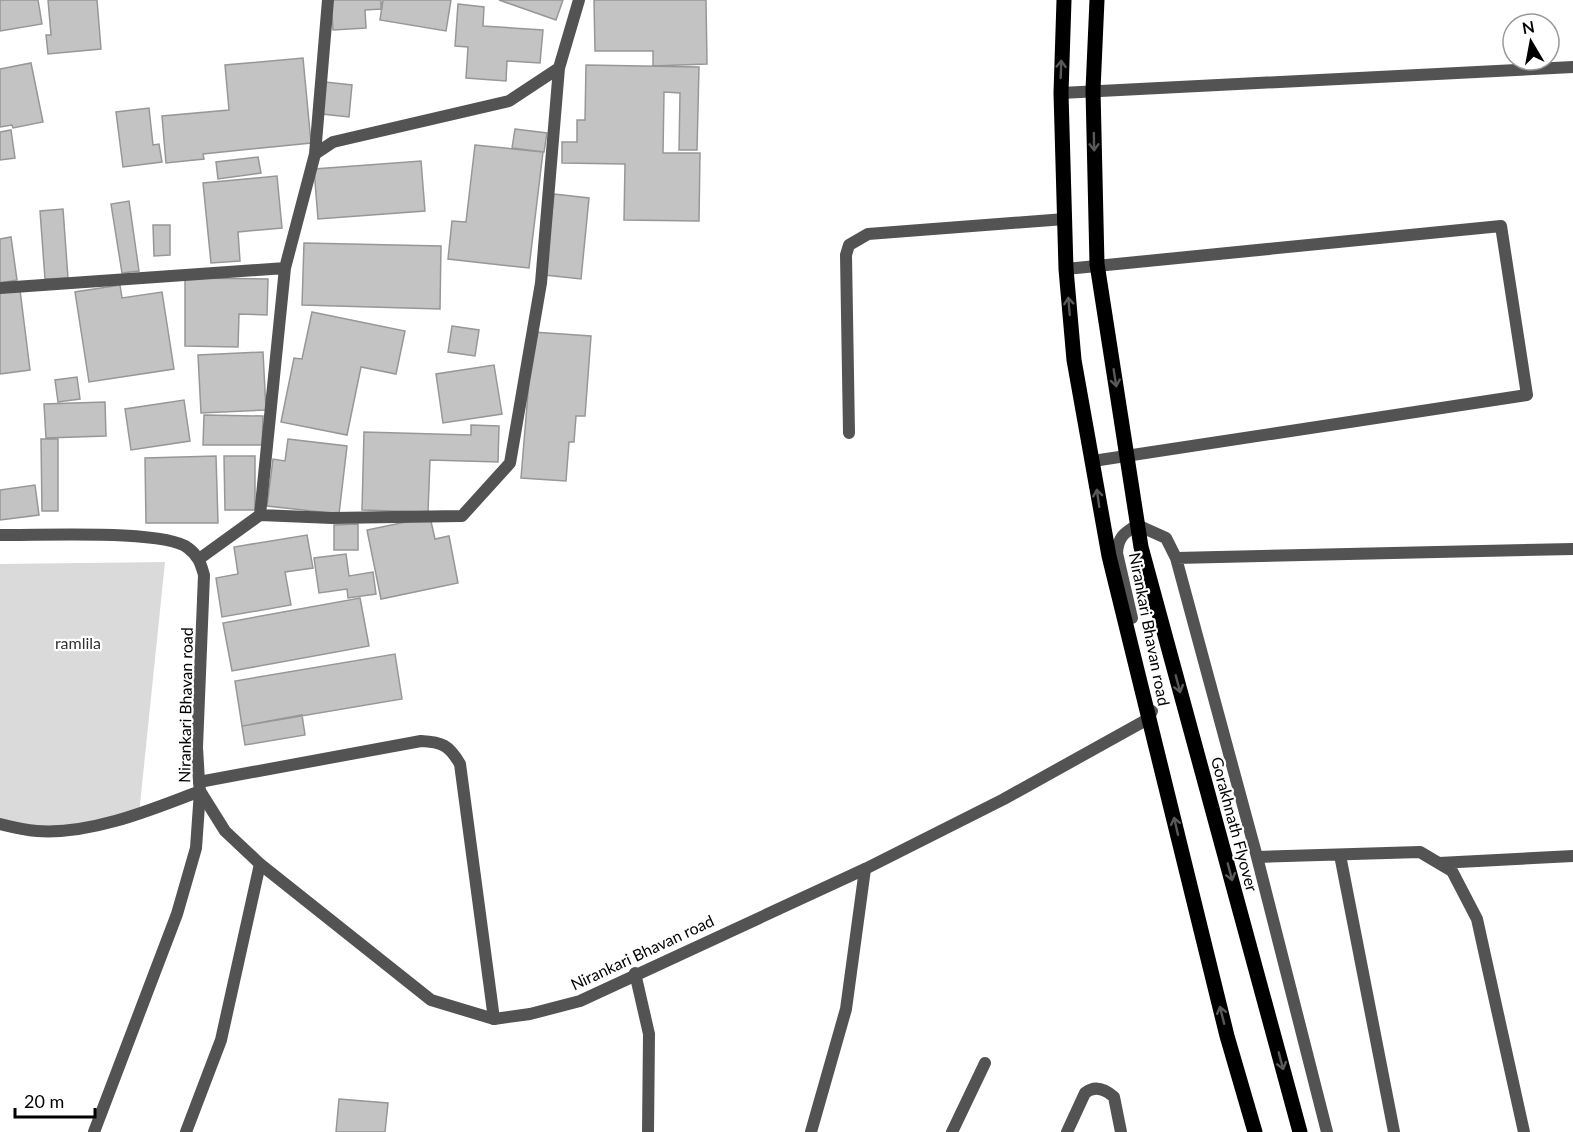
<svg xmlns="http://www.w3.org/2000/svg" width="1573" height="1132" font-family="Lato,sans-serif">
<rect width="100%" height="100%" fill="#fff"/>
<path fill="#dadada" d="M165,562L139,814L38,831L0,824V564Z"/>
<path fill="#c3c3c3" stroke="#979797" stroke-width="1.5" d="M0,0H38L42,24L0,31Z
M48,0H97L101,49L48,54L46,35H51Z
M331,0H381V9L365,10L366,28L333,30Z
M383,0H451L446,31L380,20Z
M499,0H563L556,20Z
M594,0H706L707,64L653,66V51H595Z
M458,4L484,7L483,26L543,30L540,63L507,61L506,81L466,78L468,47L455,46Z
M303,58L311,143L203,154L204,159L166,163L162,116L229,110L225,65Z
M31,63L43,122L13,128L12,125L0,127V69Z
M586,65L699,67L697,150H679L680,93L664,92L663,153H700L699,221L624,220L625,164L562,163V142H577V120H585Z
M325,82L352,85L349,117L322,114Z
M149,108L153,145L159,144L162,162L123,167L116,112Z
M515,129L547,133L544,152L512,148Z
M11,130L15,158L0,160V132Z
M475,145L543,152L529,268L448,259L452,221L466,222Z
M258,157L261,173L218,179L216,162Z
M421,161L425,211L318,219L314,169Z
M277,176L282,228L238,232L240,261L211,263L203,183Z
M554,194L589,198L581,279L545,275Z
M129,201L139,271L122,273L111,204Z
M63,209L68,278L45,279L40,211Z
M153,225H170V255L154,256Z
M11,237L17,280L0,283V239Z
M304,243L441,246L440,309L302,305Z
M185,278L268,279L267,315L239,314L238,347L185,346Z
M120,285L122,298L162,292L174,369L89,382L75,292Z
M20,290L30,370L0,374V292Z
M312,312L405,331L396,374L361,367L347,435L281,422L294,358L302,359Z
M452,326L479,330L475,356L448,352Z
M533,332L591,336L585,416H576L574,442H569L566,481L521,478Z
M263,352L266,410L201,413L198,355Z
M494,365L502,414L443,423L436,374Z
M77,377L80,399L58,402L55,380Z
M184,400L190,441L131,450L125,409Z
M105,402L106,436L46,438L44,404Z
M204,415L263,416L262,445H203Z
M471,425L499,426L498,462L430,460L428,512L362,510L364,432L471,435Z
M41,439H58V511H42Z
M288,439L347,446L339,514L267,506L273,459L285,461Z
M216,456L218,523H146L145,458Z
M224,456H255V510H225Z
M35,485L39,515L0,520V490Z
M430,517L435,539L449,536L458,583L381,599L367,530Z
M358,524V550H334V525Z
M307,535L313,568L285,572L291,605L222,617L216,578L238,574L234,547Z
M346,554L349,576L373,572L376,594L348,598L347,589L319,593L314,558Z
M360,598L369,646L232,671L223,623Z
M395,654L402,699L242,726L235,681Z
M302,715L305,735L245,745L242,726Z
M339,1099L388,1103L385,1132H336Z"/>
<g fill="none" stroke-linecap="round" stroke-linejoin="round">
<path stroke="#535353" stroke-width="12" d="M1061,93L1573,67
M315,154L328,0
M1066,269L1501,226L1527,395L1093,461
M0,288L285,268
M849,433L846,255L849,245L868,234L1065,219
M260,515L285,268L315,154L333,142L509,101L559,68
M1137,525L1166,538L1176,558L1573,549
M1176,558L1257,857L1420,852L1452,871L1477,919L1524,1132
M199,559L260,515L332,518L462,516L510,463L541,283L559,68L579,0
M199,782L421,741C442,742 449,745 460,764L494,1019
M0,824C12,827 25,830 37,831C90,835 151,810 200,791L196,848L177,914L94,1132
M1340,855L1394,1132
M1257,857L1327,1132
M1439,863L1573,856
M635,973L649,1034L648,1132
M186,1132L221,1040L260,864
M811,1132L846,1009L865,869
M952,1132L985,1063
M1067,1132L1085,1093C1095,1085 1105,1089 1114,1097L1121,1132"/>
<path stroke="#535353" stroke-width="12" d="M0,535C36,536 164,529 188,548C198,555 201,564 204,575L197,747L199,782L200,791L225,831L260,864L431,1000L494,1019L530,1014L580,1001L865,869L1004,799L1148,719L1152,711
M1132,618L1117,553C1118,537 1124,533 1137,525"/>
<path stroke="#000" stroke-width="15" d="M1064,0L1061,93L1066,269L1074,360L1109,556L1227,1036L1255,1132
M1097,0L1093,90L1097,264L1141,547L1300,1132"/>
</g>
<defs><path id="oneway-shaft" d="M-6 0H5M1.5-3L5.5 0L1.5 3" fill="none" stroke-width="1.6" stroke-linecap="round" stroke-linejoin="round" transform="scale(1.5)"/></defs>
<g stroke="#595959">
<use href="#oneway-shaft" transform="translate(1061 69) rotate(-88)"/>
<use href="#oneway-shaft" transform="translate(1094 142) rotate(89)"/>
<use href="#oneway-shaft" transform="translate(1069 306) rotate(-95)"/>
<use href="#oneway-shaft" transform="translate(1115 378) rotate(81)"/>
<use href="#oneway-shaft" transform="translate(1098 498) rotate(-98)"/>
<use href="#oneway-shaft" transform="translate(1178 684) rotate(75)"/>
<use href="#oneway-shaft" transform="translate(1176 826) rotate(-103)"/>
<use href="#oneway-shaft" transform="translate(1230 872) rotate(75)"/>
<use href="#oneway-shaft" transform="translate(1222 1015) rotate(-104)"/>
<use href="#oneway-shaft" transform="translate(1281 1061) rotate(75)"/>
</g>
<g text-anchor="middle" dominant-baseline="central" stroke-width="4.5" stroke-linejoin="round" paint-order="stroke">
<g font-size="16" fill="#000" stroke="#fff">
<text transform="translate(1150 629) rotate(79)">Nirankari Bhavan road</text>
<text transform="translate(185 705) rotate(-89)">Nirankari Bhavan road</text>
<text transform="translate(1235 824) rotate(75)">Gorakhnath Flyover</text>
<text transform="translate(642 952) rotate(-25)">Nirankari Bhavan road</text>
</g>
<g font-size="16" fill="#313131" stroke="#fff">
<text x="78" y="642">ramlila</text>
</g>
</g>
<g transform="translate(1531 42) rotate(350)"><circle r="28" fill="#ffffff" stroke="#999999" stroke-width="1.5"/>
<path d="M0-4.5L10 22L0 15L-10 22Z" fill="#000000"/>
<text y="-9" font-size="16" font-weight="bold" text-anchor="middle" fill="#000000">N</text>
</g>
<path d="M15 1108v9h80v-9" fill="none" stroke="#000000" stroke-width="3"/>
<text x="24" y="1108" font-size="18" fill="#000000" stroke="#ffffff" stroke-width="4.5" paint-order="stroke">20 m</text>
</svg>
